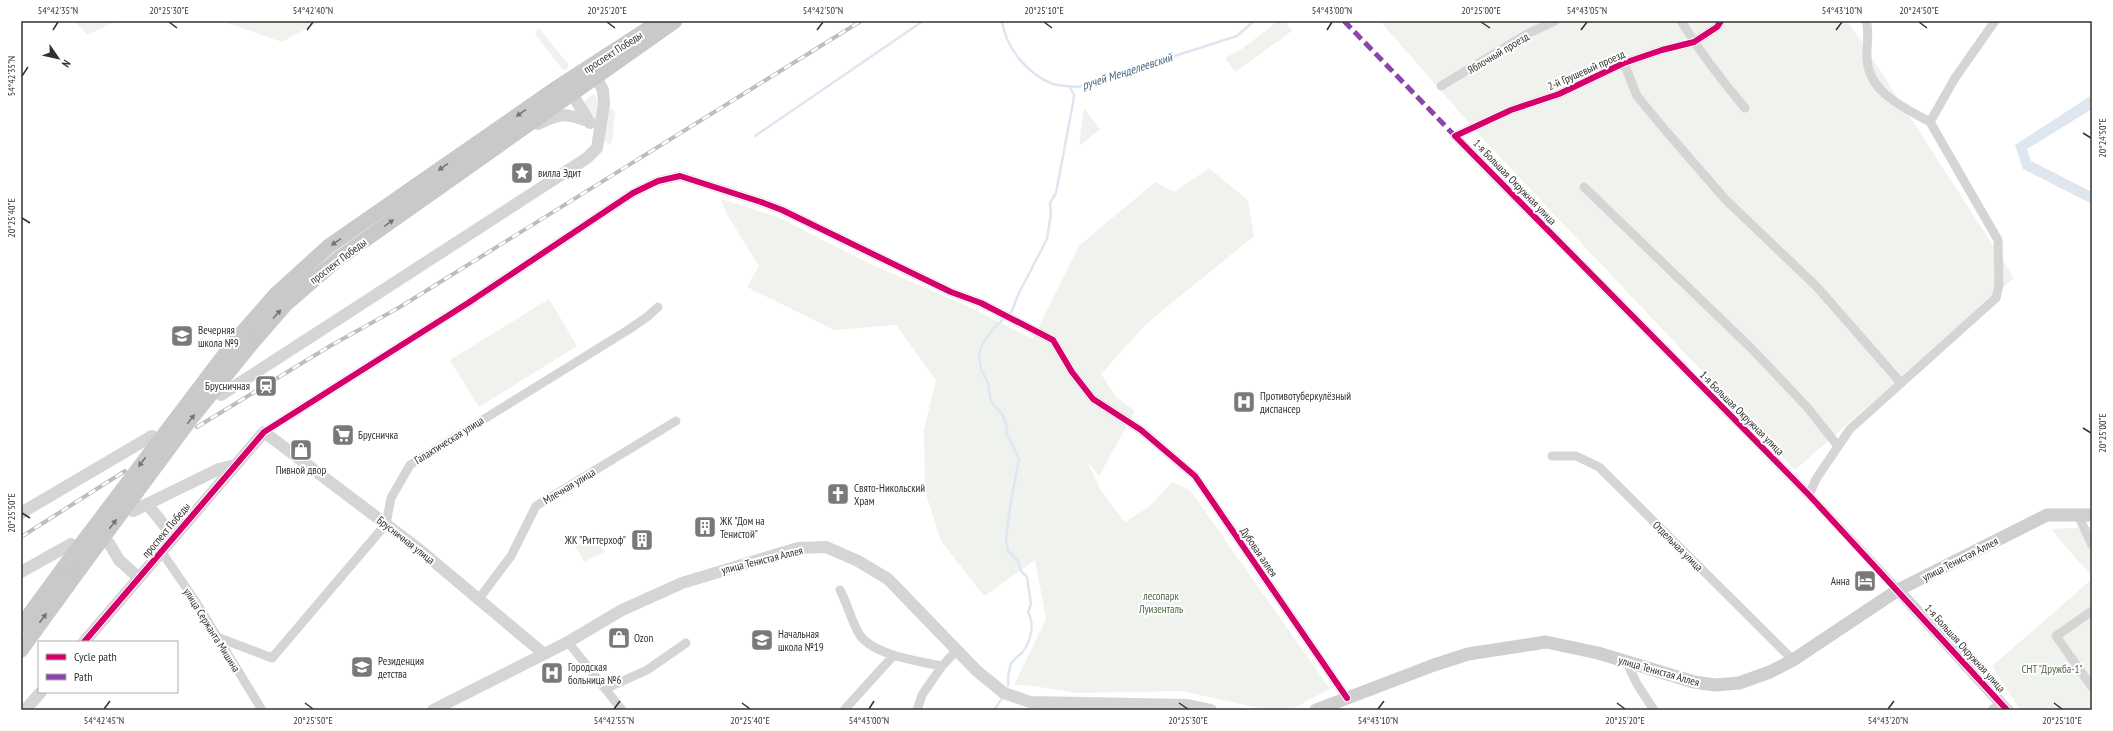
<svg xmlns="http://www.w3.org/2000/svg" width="2113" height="731" font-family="'PT Sans Narrow',sans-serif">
<rect width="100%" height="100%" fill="#fff"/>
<path fill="#f0f3ed" d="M75,21H116L87,35Z
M222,21H315L317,23L282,42Z
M1278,21H1285L1292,31L1235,72L1225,58L1243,48Z
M1380,21H1848L2014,278L1795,470L1485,141Z
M538,29L541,30L568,64V68L566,70L562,69L535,34Z
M593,94C601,101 597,115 597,124L582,103Z
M610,108L615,111L612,142L609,145L604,141L607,110Z
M1084,108L1100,129L1079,146Z
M1209,168L1248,200L1254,236L1146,324L1101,374L1116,397L1135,411L1099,476L1087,461L1101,491L1125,522L1149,507L1172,482L1190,490L1330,689L1290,710H1268L1181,691L1077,693L1033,686L1014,685L1046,619L1035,560L984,596L941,541L925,491L924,430L936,380L896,325L834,330L747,287L759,266L726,213L721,199L780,218L868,263L967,306L1033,339L1079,246L1155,182L1174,192Z
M549,299L577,346L479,407L450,360Z
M2092,527V577L2051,529Z
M596,535L604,552L584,562L575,545Z
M2092,579V710H2020L1992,666Z"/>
<path fill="#dee7f0" d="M2092,95V109L2027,149L2031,161L2092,192V204L2023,169L2015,145Z"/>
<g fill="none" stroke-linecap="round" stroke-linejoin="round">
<path stroke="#dee7f0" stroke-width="2.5" d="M1002,21C1006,48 1027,74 1053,84C1061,86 1071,86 1078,87L1237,36L1254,21
M755,136L923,21
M1008,686C1008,679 1008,671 1011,664C1013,660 1018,656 1022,653C1031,641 1035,625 1028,612L1031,604L1027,577L1021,571L1018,561L1008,551L1006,539L1010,507L1019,459L1006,432L1007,426L1002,414L991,402L988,383L981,369L979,355L982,344L993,329L1012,311L1018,295L1047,239L1051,213L1050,203L1056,193L1073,103L1074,95L1069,86
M994,710L1003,697"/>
<path stroke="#d5d5d5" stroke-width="9" d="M1681,21C1700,52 1722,81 1745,108
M1721,21L1717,27L1694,42L1662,50L1624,63L1559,94L1511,110L1455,136L1809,495L1898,590
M1866,21C1870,31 1866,47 1867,58C1868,92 1903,107 1930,122
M1624,63L1637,96L1666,131L1725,199L1817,287L1901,383
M1441,86L1525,35L1555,21
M1584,187L1751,348L1807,407L1838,446
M264,432L468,303L633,193L658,181L680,176L761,202L782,210L951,292L981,303L1053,340L1072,372L1093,399L1141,430L1195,476L1347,698
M1552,456H1576L1599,467L1793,660
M1809,495L1816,479L1850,429L1996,298L1999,285L1998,240L1930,122L1955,78L1995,21
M2078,515L2092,545
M161,551L196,602L262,710
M840,590C847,603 851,619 858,632C870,655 918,661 942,666L957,650
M478,600L511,556L536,506L676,421
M2092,611L2056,636L2092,687
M217,637L272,658L386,524L391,498L410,465L628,330L647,317L658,307
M568,642L622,710
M1626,661L1637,684L1654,710
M605,689L647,670L686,643
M844,710L894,655
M917,710L922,695L942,666
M1992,710L2001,702"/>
<path stroke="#d5d5d5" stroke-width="12" d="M567,86L590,123
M538,124C561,113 564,113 588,121
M221,395L587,158L597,148L604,104L603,90L596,77
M147,504L173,536
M133,511L219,469L235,465
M21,513L152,436
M109,543L119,560L139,578
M21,572L71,544
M1898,590L2007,710
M84,642L264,432L420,550L544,654
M25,710L41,692
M433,710L568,642L622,610L682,583L798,548L826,547L858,561L888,579L977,671L1004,693L1030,702L1188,705L1211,710"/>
<path stroke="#cfcfcf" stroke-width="13" d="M1316,710L1434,665L1468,654L1546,642L1598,653L1694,682L1715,685L1739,683L1770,672L1793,660L1898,590L2047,515H2092"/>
<path stroke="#c9c9c9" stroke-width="15" d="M234,342L276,294L329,246L558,87L660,21
M252,343L286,304L338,259L675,21
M21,626L67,563
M21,650L82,566"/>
<g stroke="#bdbdbd" stroke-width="4">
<path id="rail" d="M197,427L330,346L400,307L861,21
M21,537L125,471"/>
</g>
<use href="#rail" stroke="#fff" stroke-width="2.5" stroke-dasharray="8" stroke-linecap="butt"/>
<path stroke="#c9c9c9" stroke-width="15" d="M67,563L234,342
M82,566L190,420L252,343"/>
<path stroke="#8e44ad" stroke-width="5" stroke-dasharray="10 5" stroke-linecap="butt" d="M1344,21L1455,136"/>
<g stroke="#fff" stroke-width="8">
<path id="cycleway" d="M1721,21L1717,27L1694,42L1662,50L1624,63L1559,94L1511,110L1455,136L1809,495L2007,710
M84,642L264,432L468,303L633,193L658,181L680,176L761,202L782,210L951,292L981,303L1053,340L1072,372L1093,399L1141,430L1195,476L1347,698"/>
</g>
<use href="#cycleway" stroke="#d6006c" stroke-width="6"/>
</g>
<defs><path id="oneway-solid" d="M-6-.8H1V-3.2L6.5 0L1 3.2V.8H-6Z"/></defs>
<g fill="#757575">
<use href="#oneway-solid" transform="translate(521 113) rotate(145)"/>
<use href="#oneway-solid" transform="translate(443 167) rotate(145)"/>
<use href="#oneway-solid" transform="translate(389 223) rotate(-35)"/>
<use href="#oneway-solid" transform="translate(336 242) rotate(145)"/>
<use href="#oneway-solid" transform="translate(277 314) rotate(-48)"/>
<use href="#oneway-solid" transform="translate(191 419) rotate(-52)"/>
<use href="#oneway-solid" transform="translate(142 462) rotate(127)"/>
<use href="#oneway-solid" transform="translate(113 524) rotate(-53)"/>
<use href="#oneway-solid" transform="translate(43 618) rotate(-53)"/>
</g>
<path fill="none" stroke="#313131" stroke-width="1.5" d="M169,22L177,28M607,22L615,28M1044,22L1052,28M1481,22L1490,28M1919,22L1927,28M53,30L58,22M307,30L313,22M817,30L823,22M1327,30L1332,22M1581,30L1587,22M1836,30L1842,22M22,76L28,67M2083,133L2091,138M22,218L30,223M2083,428L2091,433M22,513L30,518M305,703L313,709M742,703L750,709M1179,703L1188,709M1617,703L1625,709M2054,703L2062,709M104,709L110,701M614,709L620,701M869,709L874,701M1378,709L1384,701M1888,709L1894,701"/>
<defs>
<g id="sight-square" transform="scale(1.15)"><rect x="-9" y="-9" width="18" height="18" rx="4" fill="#797979" stroke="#fff"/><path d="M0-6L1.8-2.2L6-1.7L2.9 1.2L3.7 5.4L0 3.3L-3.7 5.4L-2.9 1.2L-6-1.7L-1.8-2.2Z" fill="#fff"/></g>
<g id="school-square" transform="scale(1.15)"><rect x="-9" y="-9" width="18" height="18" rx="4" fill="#797979" stroke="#fff"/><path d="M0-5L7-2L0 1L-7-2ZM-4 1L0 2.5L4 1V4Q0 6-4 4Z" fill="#fff"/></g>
<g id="station-square" transform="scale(1.15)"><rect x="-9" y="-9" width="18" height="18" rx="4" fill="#797979" stroke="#fff"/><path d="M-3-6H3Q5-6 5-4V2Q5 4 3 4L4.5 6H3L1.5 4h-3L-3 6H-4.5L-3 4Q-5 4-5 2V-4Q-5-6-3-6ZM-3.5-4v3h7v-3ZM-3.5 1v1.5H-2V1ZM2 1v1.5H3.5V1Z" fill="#fff"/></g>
<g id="hospital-square" transform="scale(1.15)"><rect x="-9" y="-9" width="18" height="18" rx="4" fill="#797979" stroke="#fff"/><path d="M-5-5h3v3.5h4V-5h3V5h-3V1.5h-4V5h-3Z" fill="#fff"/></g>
<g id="supermarket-square" transform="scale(1.15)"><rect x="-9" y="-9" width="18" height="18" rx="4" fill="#797979" stroke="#fff"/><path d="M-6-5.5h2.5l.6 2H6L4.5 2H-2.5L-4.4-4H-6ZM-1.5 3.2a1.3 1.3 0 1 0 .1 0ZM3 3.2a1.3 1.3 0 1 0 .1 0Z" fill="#fff"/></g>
<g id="shop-square" transform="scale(1.15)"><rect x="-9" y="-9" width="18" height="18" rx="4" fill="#797979" stroke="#fff"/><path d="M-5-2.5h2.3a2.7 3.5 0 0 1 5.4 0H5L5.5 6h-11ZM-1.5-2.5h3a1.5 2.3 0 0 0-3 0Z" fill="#fff"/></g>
<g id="church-square" transform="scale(1.15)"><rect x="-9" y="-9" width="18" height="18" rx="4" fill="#797979" stroke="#fff"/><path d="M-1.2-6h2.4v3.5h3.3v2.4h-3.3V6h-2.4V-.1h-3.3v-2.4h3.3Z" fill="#fff"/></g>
<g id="building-square" transform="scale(1.15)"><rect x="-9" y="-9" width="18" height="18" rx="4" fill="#797979" stroke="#fff"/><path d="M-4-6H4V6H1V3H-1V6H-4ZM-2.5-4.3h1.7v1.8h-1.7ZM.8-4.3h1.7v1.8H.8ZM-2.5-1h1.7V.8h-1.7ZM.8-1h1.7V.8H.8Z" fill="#fff"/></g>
<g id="hotel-square" transform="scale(1.15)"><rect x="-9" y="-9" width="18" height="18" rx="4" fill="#797979" stroke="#fff"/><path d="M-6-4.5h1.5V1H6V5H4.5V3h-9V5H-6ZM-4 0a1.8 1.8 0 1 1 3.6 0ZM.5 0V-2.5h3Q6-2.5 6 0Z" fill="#fff"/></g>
</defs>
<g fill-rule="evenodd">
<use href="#sight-square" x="522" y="173"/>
<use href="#school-square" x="182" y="336"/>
<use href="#station-square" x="266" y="386"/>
<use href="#hospital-square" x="1244" y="402"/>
<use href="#supermarket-square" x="343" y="435"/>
<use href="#shop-square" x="301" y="450"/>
<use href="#church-square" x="838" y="494"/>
<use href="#building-square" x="705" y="527"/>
<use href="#building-square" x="642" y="540"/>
<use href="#hotel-square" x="1865" y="581"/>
<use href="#shop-square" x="619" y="638"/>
<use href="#school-square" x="762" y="640"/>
<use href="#school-square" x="362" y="667"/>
<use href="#hospital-square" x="552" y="673"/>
</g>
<g text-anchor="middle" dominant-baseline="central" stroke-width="4" stroke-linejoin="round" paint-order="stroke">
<g font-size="11" fill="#313131" stroke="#fff">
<text transform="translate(613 52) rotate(-33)">проспект Победы</text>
<text transform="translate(1498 53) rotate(-31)">Яблочный проезд</text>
<text transform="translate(1586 70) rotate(-24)">2-й Грушевый проезд</text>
<text transform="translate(1515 182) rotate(46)">1-я Большая Окружная улица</text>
<text transform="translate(338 261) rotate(-37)">проспект Победы</text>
<text transform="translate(1742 413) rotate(45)">1-я Большая Окружная улица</text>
<text transform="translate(449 440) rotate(-32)">Галактическая улица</text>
<text transform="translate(569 486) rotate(-31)">Млечная улица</text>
<text transform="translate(166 530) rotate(-50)">проспект Победы</text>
<text transform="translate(406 540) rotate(38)">Брусничная улица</text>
<text transform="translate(1678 546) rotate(45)">Отдельная улица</text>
<text transform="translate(1259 552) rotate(56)">Дубовая аллея</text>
<text transform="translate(1960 559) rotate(-27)">улица Тенистая Аллея</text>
<text transform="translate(762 560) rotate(-14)">улица Тенистая Аллея</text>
<text transform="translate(212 630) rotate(58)">улица Сержанта Мишина</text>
<text transform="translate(1965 648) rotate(48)">1-я Большая Окружная улица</text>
<text transform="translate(1659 671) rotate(16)">улица Тенистая Аллея</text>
</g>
<g font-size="11" fill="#313131" stroke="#fff" text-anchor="start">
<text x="538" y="173">вилла Эдит</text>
<text x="198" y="330">Вечерняя<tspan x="198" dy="13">школа №9</tspan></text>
<text x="250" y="386" text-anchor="end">Брусничная</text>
<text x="1260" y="396">Противотуберкулёзный<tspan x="1260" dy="13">диспансер</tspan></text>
<text x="358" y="435">Брусничка</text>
<text x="301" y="470" text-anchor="middle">Пивной двор</text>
<text x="854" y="488">Свято-Никольский<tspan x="854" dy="13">Храм</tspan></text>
<text x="720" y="521">ЖК "Дом на<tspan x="720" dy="13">Тенистой"</tspan></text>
<text x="626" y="540" text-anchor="end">ЖК "Риттерхоф"</text>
<text x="1850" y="581" text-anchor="end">Анна</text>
<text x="778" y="634">Начальная<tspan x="778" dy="13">школа №19</tspan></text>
<text x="634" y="638">Ozon</text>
<text x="378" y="661">Резиденция<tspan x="378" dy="13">детства</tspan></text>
<text x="568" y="667">Городская<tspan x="568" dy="13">больница №6</tspan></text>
</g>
<g font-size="11" fill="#516843" stroke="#fff">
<text x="1161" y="596">лесопарк<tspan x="1161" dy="13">Луизенталь</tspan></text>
<text x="2052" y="669">СНТ "Дружба-1"</text>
</g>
<g font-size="12" font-style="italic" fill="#486b8a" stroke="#fff">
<text transform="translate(1127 71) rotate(-18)">ручей Менделеевский</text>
</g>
</g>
<rect width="2113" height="731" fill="none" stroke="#ffffff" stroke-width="44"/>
<rect x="38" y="641" width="140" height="52" fill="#ffffff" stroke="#adadad"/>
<rect x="46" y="654" width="20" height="6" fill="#d6006c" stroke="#adadad"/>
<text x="74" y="661" font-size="12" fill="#313131">Cycle path</text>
<rect x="46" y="674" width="20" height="6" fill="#8e44ad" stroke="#adadad"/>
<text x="74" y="681" font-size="12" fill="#313131">Path</text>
<g transform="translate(58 58) rotate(124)" stroke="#ffffff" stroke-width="3" paint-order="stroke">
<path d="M0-3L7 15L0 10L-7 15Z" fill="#313131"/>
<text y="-6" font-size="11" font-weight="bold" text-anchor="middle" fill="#313131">N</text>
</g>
<rect x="22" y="22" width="2069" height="687" fill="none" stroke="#313131" stroke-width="1.5"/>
<g font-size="10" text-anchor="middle" fill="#313131">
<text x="58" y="14">54°42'35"N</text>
<text x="169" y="14">20°25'30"E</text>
<text x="313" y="14">54°42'40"N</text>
<text x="607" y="14">20°25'20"E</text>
<text x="823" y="14">54°42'50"N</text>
<text x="1044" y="14">20°25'10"E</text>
<text x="1332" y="14">54°43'00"N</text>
<text x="1481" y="14">20°25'00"E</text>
<text x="1587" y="14">54°43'05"N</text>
<text x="1842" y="14">54°43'10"N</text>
<text x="1919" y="14">20°24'50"E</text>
<text transform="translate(11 76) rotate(-90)" y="4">54°42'35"N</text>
<text transform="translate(2102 138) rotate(-90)" y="4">20°24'50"E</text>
<text transform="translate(11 218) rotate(-90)" y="4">20°25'40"E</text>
<text transform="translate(2102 433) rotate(-90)" y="4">20°25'00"E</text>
<text transform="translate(11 513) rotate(-90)" y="4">20°25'50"E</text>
<text x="104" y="724">54°42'45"N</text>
<text x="313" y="724">20°25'50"E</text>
<text x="614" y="724">54°42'55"N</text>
<text x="750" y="724">20°25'40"E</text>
<text x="869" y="724">54°43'00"N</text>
<text x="1188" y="724">20°25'30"E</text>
<text x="1378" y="724">54°43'10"N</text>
<text x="1625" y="724">20°25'20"E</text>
<text x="1888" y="724">54°43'20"N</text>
<text x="2062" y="724">20°25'10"E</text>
</g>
</svg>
